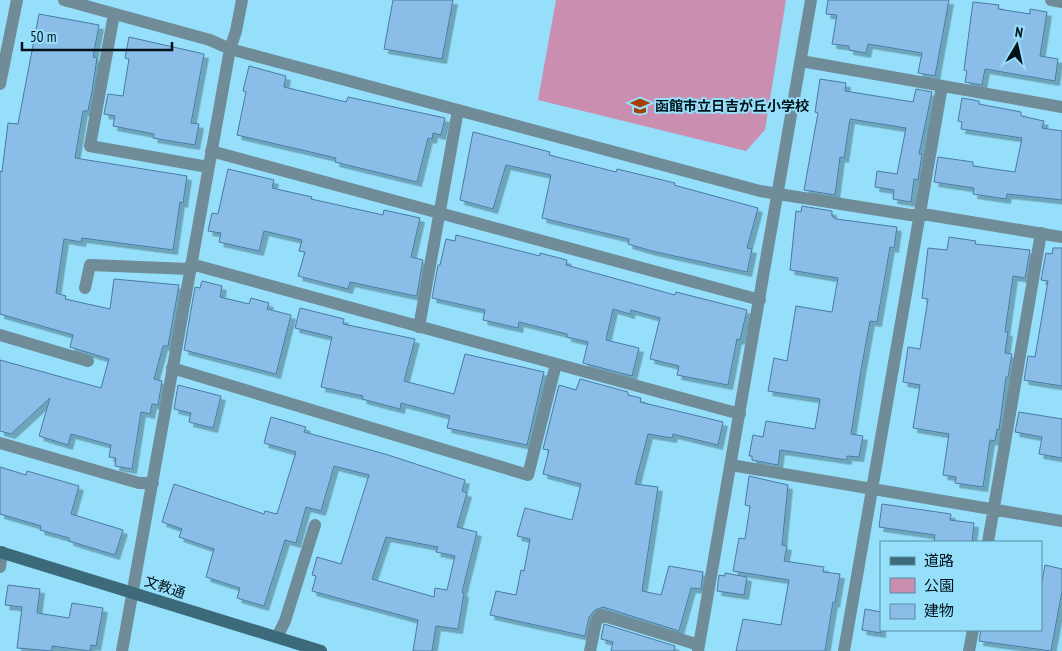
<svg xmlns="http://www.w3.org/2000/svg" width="1062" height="651" font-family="'PT Sans Narrow','Noto Sans JP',sans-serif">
<defs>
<filter id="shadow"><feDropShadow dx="4.5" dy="4.5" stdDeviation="0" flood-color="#0004"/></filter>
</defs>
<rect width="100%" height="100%" fill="#95dffb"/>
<path fill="#ca8eb0" d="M556,0H786L765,130L746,151L538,100Z"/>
<path fill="#8abee9" stroke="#487aa2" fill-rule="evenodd" filter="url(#shadow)" d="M393,0H453L442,59L384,49Z
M828,0H949L935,76L918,73L922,53L868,44L866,53L849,50V46L832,44L837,15L826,14Z
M973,2L999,5L998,9L1030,14V9L1047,12L1040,56L1058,59L1055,81L985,69L982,85L965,82L967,71L964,70Z
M39,14L99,25L93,57L97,58L92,91L88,111H83L75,158L187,176L183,203L180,202L173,250L82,238L81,242L64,239L56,293L66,296L65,299L110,309L114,279L179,285L168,346H163L154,379L162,381L158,405L152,404L150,414L141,412L132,469L115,466L116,458L109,457L111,445L71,434L68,445L39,436L50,398L11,434L0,431V360L101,388L109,359L70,347L73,335L0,314V171L2,172L8,123L18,124Z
M129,37L204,54L191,123L199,124L195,145L153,138L154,134L113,126L115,116L104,114L108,94L123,96L129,59L125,58Z
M249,66L286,76L284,87L346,102L348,97L445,118L441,135L433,133L432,139L428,138L417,182L335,162L336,158L237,135L246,92L243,91Z
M820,79L846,83L845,91L913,102L916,89L932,92L919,154H922L918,180L914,179L911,202L893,199L894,190L875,187L877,171L897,174L906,128L850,119L844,158L840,157L835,195L804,190L818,113L815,112Z
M962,98L979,101V104L1021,112V116L1044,121L1042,128L1062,131V200L1007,194L1006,199L973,194L974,188L934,182L938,157L973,162V166L1015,172L1022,138L961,129L962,122L958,121Z
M473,132L550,152L549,155L616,172L617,169L675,183L674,185L758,208L747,248L752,249L747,272L652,251L628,244L629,239L542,218L551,175L506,165L493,209L460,200Z
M228,169L274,180L272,188L312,197L311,199L383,215L384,210L420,218L411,257L423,260L417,294L415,296L350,282L348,289L298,276L305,252L299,251L302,240L264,231L259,251L219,242L221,233L208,231L212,213L218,214Z
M802,206L832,211V216L836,219L897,227L894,248L890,247L877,322L870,321L861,370L851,434L863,436L859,457L847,456V460L780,450L778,465L752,460V456H749L753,435L763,437L766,421L815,429L820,399L768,391L774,358L787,361L796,306L832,312L838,278L790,270L796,211L801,212Z
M456,235L540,256V253L567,260L566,265L675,295L676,292L747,310L740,340L737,339L728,385L677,375L679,366L650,359L660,318L631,310L630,314L613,309L606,340L639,348L632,376L583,363L588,342L567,337V334L519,322L518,328L483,320L485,310L432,298L438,265H440L446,239L455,241Z
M949,237L976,241L975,244L1030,250L1025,278L1013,276L1005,332H1008L1005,353L1012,354L1008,377H1006L999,430L997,429L995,441L990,440L983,487L955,483L956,477L943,475L949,434L913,428L920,385L903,382L908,347L920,349L928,299L922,298L928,248L947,250Z
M1053,248H1062V386L1024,380L1028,356L1035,357L1048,281L1041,280L1046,253L1052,254Z
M202,281L222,286L220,297L249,304L251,298L269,303L267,309L291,315L276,374L184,350L195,287L200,288Z
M300,308L344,319L343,324L415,339L404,381L454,394L465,354L544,372L527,445L447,428L450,416L401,403L400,409L362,399L363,396L321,387L332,337L295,328Z
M580,379L628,392V395L641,398L640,402L723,422L718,445L673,434L672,438L648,434L635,484L658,487L642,591L661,595L669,566L703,572L701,589L691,588L679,631L603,607L595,610L589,617L585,636L490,615L496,591L516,595L521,570L524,571L530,539L517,536L525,508L572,520L581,484L543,474L549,450L543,449L559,385L576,390Z
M178,385L221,396L213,428L189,422L191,413L174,409Z
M1019,412L1062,419V458L1039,454L1042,437L1015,432Z
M271,417L306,427L304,432L385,454L465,480L462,491L467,493L457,527L477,532L462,592L464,593L458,629L436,626L432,651H413L418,620L312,591L316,576L312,575L317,557L341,564L369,475L334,466L321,511L306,507L296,543L285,540L264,606L237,598L240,588L206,577L214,549L179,537L182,529L162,522L174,484L264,514L265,511L277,514L296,452L264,443ZM386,537L438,547L436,552L455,556L447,590L435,588L434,597L372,579Z
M0,467L26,475L27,471L79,486L71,514L123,530L115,555L69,541V538L40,530L41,526L0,514Z
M749,476L788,485L782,545L787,546L784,561L824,567L823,572L840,574L835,603L833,602L825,651H736L743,619L781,625L789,580L733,571L739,538L745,539L750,506L745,505Z
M882,504L951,514L950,520L974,523L972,542H934L935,535L879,527Z
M1045,565L1062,569V591L1051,651L979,641L981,630H1041V587Z
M725,573L747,577L744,595L717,591L719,575L725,576Z
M8,585L40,589L37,613L69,618L72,603L103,608L96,646L91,645L90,651L52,646V651L17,648L22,607L5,605Z
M865,609L881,612V633L862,630Z
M604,624L675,646L674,651H611L613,642L601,639Z"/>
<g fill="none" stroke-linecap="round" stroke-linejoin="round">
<path stroke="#6f8c98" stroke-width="12" d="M64,0L210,40L230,49L760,191L910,215H929L1062,237
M1051,0L1062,2
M114,14L90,146L208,167
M801,61L1062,107
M0,84L17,0
M211,151L760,300
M191,264L740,414
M85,288L90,265L190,269
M419,327L458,110
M0,335L88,361
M172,368L528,475L556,364
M0,443L139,483H153
M731,465L1062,521
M988,542L1041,233
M0,567L2,552
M277,637L285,621L315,525
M122,651L230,49L236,31L242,0
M590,651L596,622L601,615L699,645
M698,651L811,0
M844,651L942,86
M969,651L973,630"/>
<path stroke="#3d6a7b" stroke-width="12" d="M0,552L321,651"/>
</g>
<defs>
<g id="school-bare" transform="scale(1.5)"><path d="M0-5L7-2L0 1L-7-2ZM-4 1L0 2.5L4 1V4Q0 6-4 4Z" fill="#a34003" stroke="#95dffb" stroke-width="2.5" paint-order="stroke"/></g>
</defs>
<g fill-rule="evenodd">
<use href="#school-bare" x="640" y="106"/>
</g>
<g text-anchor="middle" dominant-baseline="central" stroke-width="4" stroke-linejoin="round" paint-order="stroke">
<g font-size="14" font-weight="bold" fill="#001119" stroke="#95dffb" text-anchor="start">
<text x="655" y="106">函館市立日吉が丘小学校</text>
</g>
<g font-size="14" fill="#001119" stroke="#95dffb">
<text transform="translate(165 587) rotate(18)">文教通</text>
</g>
</g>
<rect x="880" y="541" width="162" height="90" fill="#95dffb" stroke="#598da1"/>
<rect x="890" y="557" width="25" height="8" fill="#3d6a7b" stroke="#598da1"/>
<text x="924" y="566" font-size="15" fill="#001119">道路</text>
<rect x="890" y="578" width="25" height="15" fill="#ca8eb0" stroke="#598da1"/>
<text x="924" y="591" font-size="15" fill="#001119">公園</text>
<rect x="890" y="604" width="25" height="15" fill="#8abee9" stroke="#598da1"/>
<text x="924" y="616" font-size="15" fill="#001119">建物</text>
<g transform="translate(1017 45) rotate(9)" stroke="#95dffb" stroke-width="4" paint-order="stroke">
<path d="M0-4L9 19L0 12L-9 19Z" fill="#001119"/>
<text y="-8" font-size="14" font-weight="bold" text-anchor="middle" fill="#001119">N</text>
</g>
<path d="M22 42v8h150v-8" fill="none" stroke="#001119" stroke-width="2.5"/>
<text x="30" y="42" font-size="15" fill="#001119" stroke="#95dffb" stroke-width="4" paint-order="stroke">50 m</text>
</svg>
